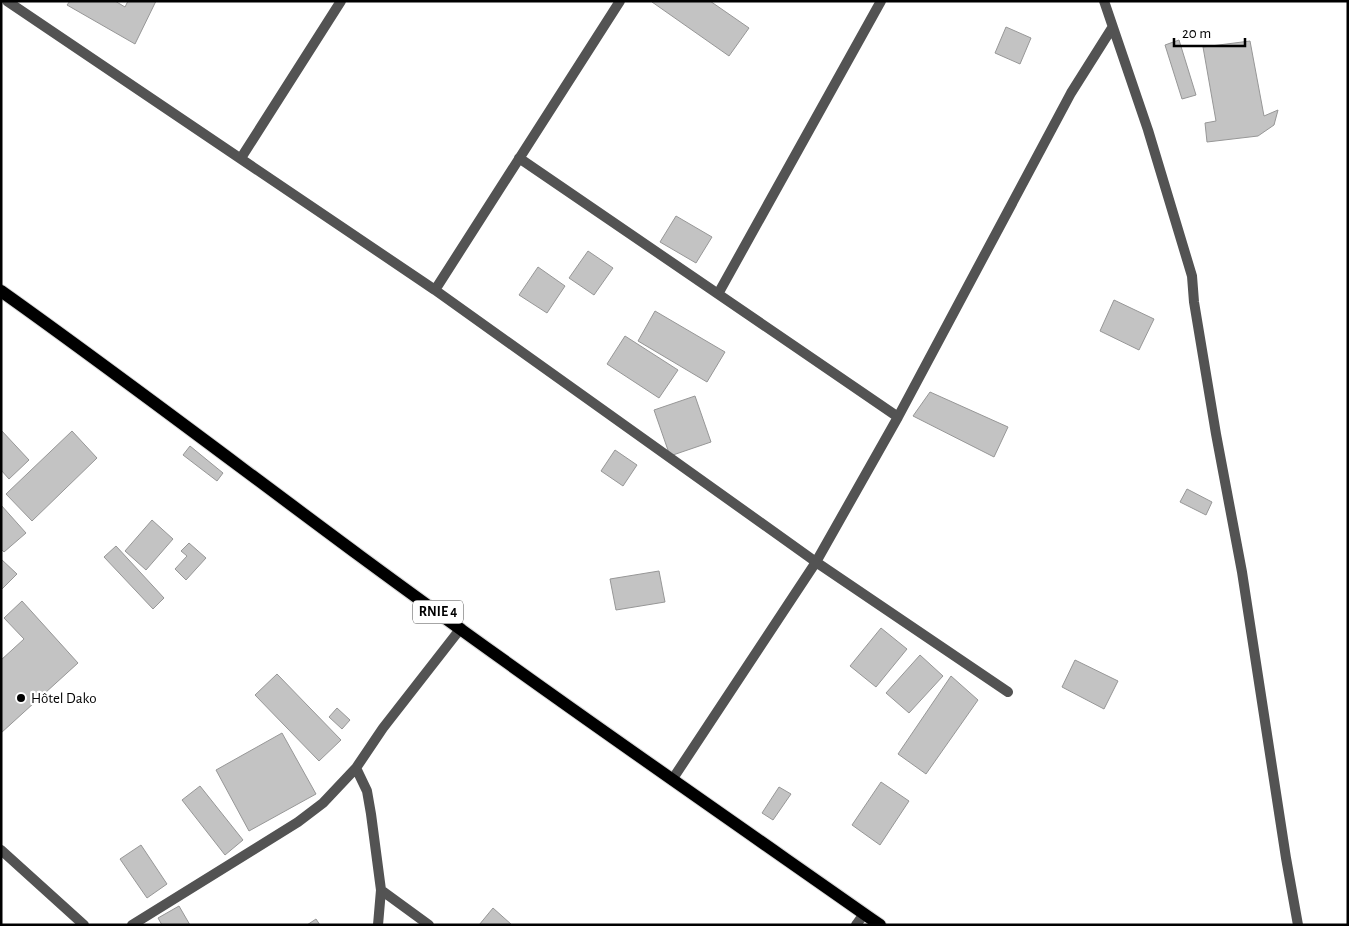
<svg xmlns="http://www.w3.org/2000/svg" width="1349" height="926" font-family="'Alegreya Sans',sans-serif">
<rect width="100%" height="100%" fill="#fff"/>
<path fill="#c3c3c3" stroke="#979797" d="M70,1H115L125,7L128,1H156L135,44L67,5Z
M653,1H710L749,28L729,56L652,2Z
M1006,27L1031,38L1020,64L995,53Z
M1179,40L1196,95L1182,99L1165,45Z
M1250,41L1264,116L1278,110L1274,125L1258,136L1207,142L1205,123L1216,121L1203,47Z
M676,216L712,237L696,263L660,242Z
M588,251L613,268L594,295L569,278Z
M538,267L565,286L547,313L519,295Z
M1114,300L1154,319L1139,350L1100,331Z
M655,311L725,352L707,382L638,341Z
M625,336L678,370L659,398L607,364Z
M930,392L1008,427L994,457L913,416Z
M695,396L711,442L670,456L654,410Z
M1,430L29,460L9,479L1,470Z
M72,431L97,458L32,521L6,494Z
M190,446L223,473L217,481L183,455Z
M615,450L637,465L623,486L601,471Z
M1187,489L1212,502L1206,515L1180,502Z
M1,505L26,533L4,552L1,549Z
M152,520L173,539L146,570L125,551Z
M189,543L206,558L186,580L175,569L187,556L181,551Z
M116,546L164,598L153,609L104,557Z
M1,559L17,574L1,590Z
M659,571L665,602L616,610L610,579Z
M22,601L78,663L1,733V660L24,639L4,618Z
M881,628L907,649L876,687L850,666Z
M920,655L943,676L909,713L886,693Z
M1075,660L1118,681L1104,709L1062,687Z
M277,674L341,740L319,761L255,695Z
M951,676L978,700L926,774L898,754Z
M337,708L350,720L342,729L329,717Z
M282,733L316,794L249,831L216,770Z
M881,782L909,801L880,845L852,825Z
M200,786L243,840L225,855L182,800Z
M779,787L791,794L773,820L762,813Z
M141,845L167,884L147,898L120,859Z
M179,906L190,925H162L158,918Z
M493,908L512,925H479Z
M316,919L320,925H307Z"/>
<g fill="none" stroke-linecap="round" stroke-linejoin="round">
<g stroke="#dbdbdb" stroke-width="14">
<path id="primary" d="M1,291C122,377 241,468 360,556C531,682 706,803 880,925"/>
</g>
<path stroke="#535353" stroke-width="10" d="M7,1L435,290L816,562L1008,692
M1104,1L1148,130L1192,276L1194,302L1216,434L1242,572L1286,858L1298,925
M241,158L341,1
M519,158L898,417
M435,290L620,1
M718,294L881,1
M356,768L367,791L371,814L381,890L378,925
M672,780L816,562L898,417L1071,93L1112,28
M1,850L84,925
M381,890L429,925
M132,925L298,822L323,803L356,768L383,728L461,628
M856,925L864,914"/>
<use href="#primary" stroke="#000" stroke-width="12"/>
</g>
<circle fill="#000" stroke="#fff" stroke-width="2" cx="21" cy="698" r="5"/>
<g text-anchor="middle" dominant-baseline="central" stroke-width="4.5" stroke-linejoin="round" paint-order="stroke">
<rect fill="#fff" stroke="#4c4c4c" stroke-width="1" x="413" y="600.5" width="50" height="23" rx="4"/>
<g font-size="14" font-weight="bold" fill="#000">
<text x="438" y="612">RNIE 4</text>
</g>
<g font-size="15" fill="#000" stroke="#fff" text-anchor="start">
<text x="31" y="698">Hôtel Dako</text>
</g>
</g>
<rect width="1349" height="926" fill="none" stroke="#000000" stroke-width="5"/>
<path d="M1174 38v8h71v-8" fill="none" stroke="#000000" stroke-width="2.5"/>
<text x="1182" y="38" font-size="15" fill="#000000" stroke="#ffffff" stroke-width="4" paint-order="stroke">20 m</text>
</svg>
